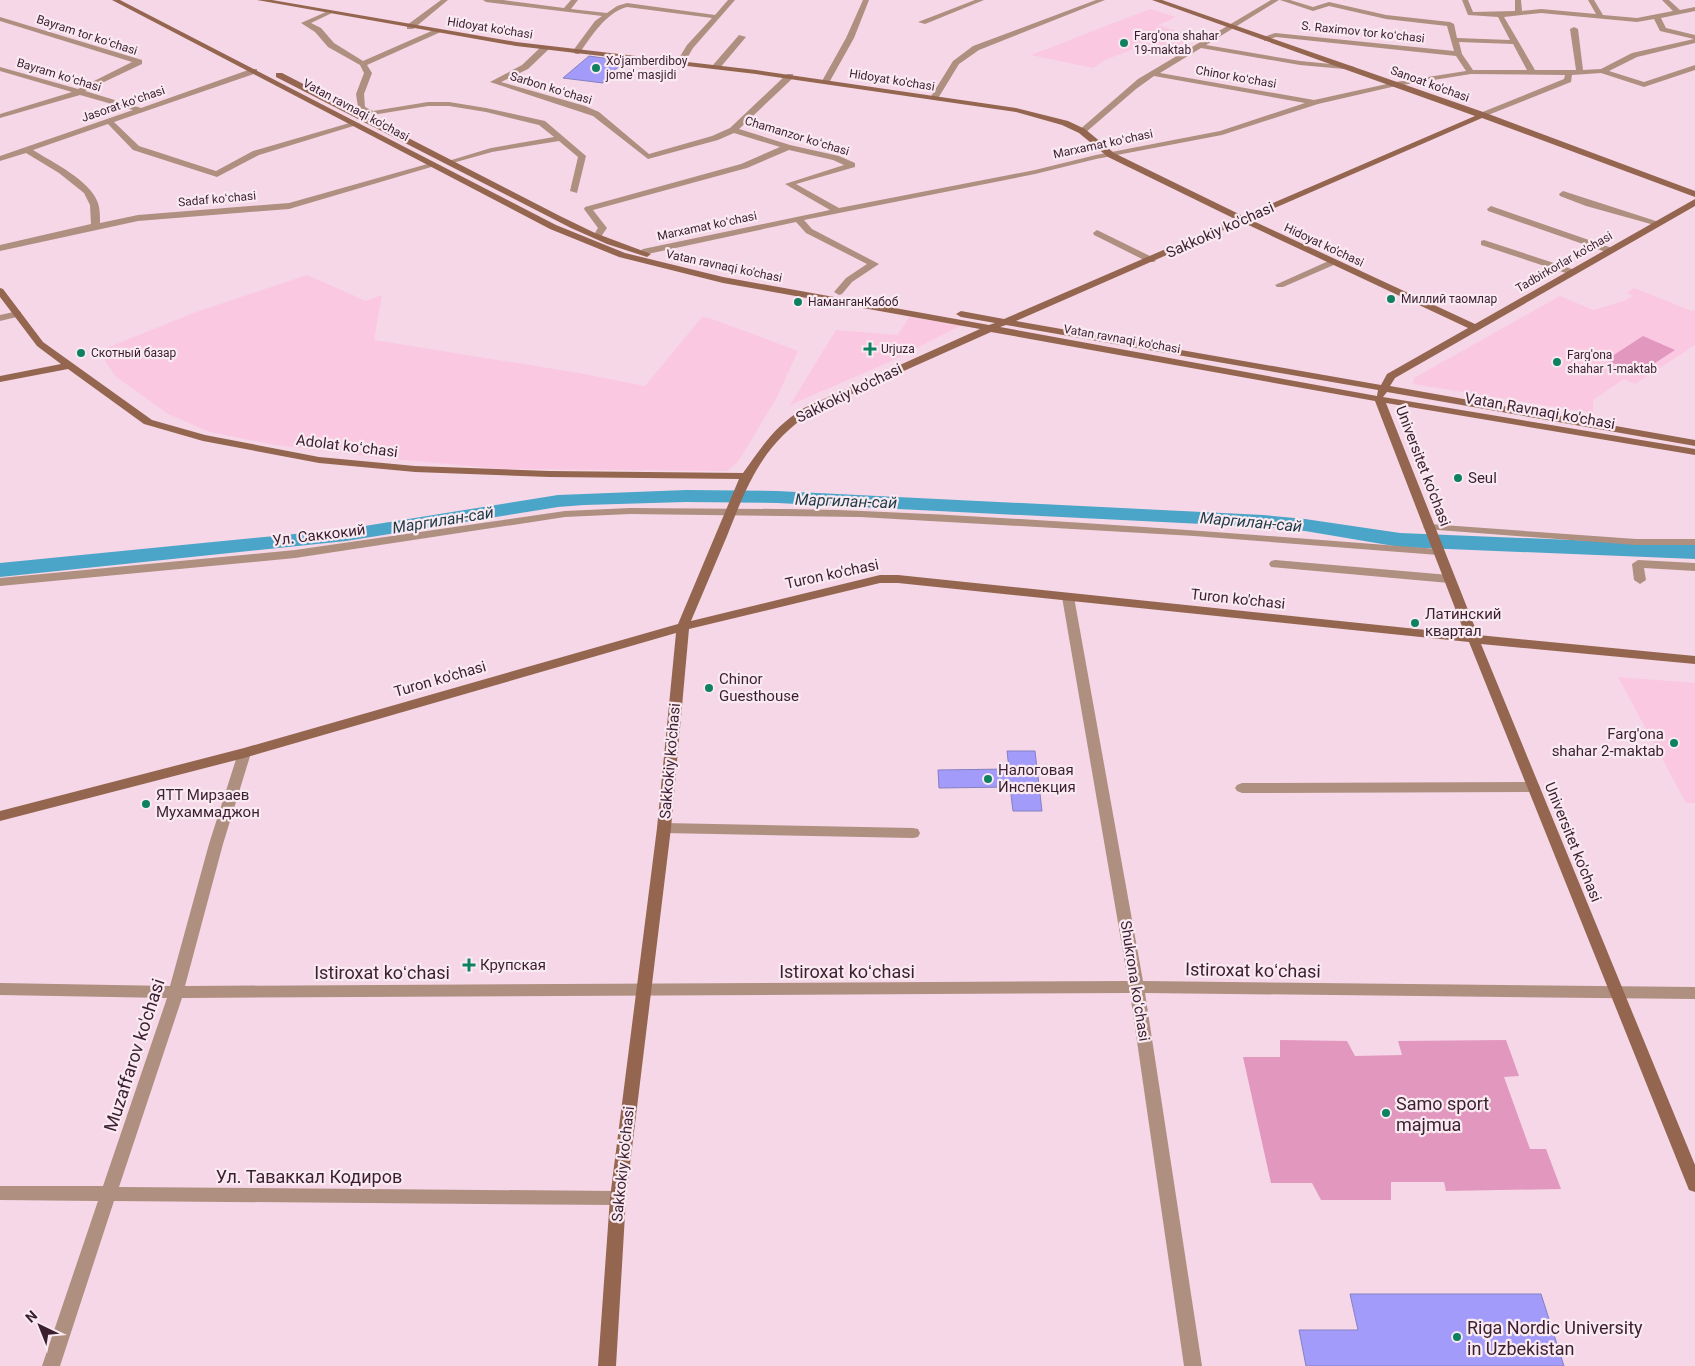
<svg xmlns="http://www.w3.org/2000/svg" width="1695" height="1366" font-family="Roboto,sans-serif">
<rect width="100%" height="100%" fill="#f6d7e7"/>
<path fill="#fac8e1" d="M1150,9L1176,17L1158,25L1195,37L1161,55L1136,48L1105,60L1093,68L1031,55Z
M307,275L366,301L382,295L374,340L579,373L645,386L702,317L712,319L798,351L777,397L738,462L727,471L503,469L381,458L275,445L210,432L168,414L115,376L99,351L196,312Z
M1634,288L1692,311L1695,309V345L1635,384L1624,379L1593,400V413L1413,384L1414,378L1560,296L1593,310L1624,301L1633,296L1627,293Z
M909,317L962,325L887,363L790,405L836,330L898,335Z
M1618,677L1695,683V803H1686Z"/>
<path fill="#e297bf" d="M1643,336L1675,350L1638,374L1606,360Z
M1280,1040L1347,1041L1355,1056L1402,1055L1398,1041L1506,1040L1519,1076L1504,1077L1530,1149H1546L1561,1189L1446,1191L1444,1182H1391V1200H1321L1312,1183H1271L1243,1057H1280Z"/>
<g fill="none" stroke-linecap="round" stroke-linejoin="round">
<path fill="#4aa5c8" fill-rule="evenodd" d="M686,490L777,491L1263,515L1305,519L1400,533L1695,545V559L1400,547L1305,531L1263,527L777,503L686,502L584,505L558,507L346,541L0,577V563L346,529L558,495Z"/>
</g>
<path fill="#a39bf9" stroke="#8480c2" d="M589,56L624,61L603,83L563,78Z
M1007,751H1035L1042,811H1013L1010,787L939,788L938,770L1009,769Z
M1350,1294H1541L1564,1366H1306L1299,1330H1358Z"/>
<g fill="none" stroke-linecap="round" stroke-linejoin="round">
<path fill="#af8f80" fill-rule="evenodd" d="M441,0H448L413,29H407V25Z
M483,0H503L564,8L571,0H578L571,9L607,13L617,6L627,3L715,15L728,0H735L693,48L683,65H680L676,63L687,45L712,18L627,7C605,13 591,37 579,54H576L572,52L595,21L602,16L486,2Z
M863,0H869L854,38L830,81L823,83L822,81L846,38Z
M975,0H984L925,24L918,22Z
M1096,0H1105L979,50L959,64L937,100L930,98L953,61L973,46Z
M1271,0H1279L1206,45L1300,61L1352,66L1356,68L1355,70L1300,65L1201,48L1160,73L1314,100L1396,82L1466,71L1456,56L1276,37L1264,41V37L1275,33L1454,51L1447,26L1386,19L1329,6L1313,11L1280,0H1290L1313,7L1329,2L1386,15L1450,22L1454,24L1457,38L1510,40L1498,17L1468,15L1462,0H1468L1473,12L1515,11V0H1521L1522,11L1541,9L1596,14L1588,0H1594L1603,15L1637,18L1673,11L1662,0H1669L1680,10L1695,7V11L1661,18L1666,28L1695,35V43L1637,57L1609,71L1644,82L1695,65V70L1644,87L1601,73L1572,75L1571,82L1483,117L1479,115L1480,113L1564,79L1565,75L1471,74L1396,86L1318,104L1222,135L1096,159L1035,174L804,220L812,229L879,264L852,282L842,294L839,295L834,292L846,278L867,264L806,233L796,222L643,255L639,252L643,249L830,210L785,184L844,165L833,160L789,150L747,168L593,210L607,228L600,238L597,239L593,236L598,228L584,209L585,207L741,164L780,147L734,133L718,140L648,159L593,116L490,82L522,65L542,46H548V50L528,69L501,82L585,106L599,112L649,154L712,136L730,128L787,74H793V78L739,129L790,145L839,156L855,163V167L796,184L839,208L1035,170L1096,155L1220,131L1305,103L1154,76L1136,89L1085,133L1078,131L1138,79ZM1541,13L1637,22L1654,19L1660,31L1694,39L1632,53L1601,69L1583,70L1578,29L1574,27L1570,29L1576,70H1535L1504,17ZM1459,42L1513,44L1527,70H1473L1462,54Z
M326,12L332,13L311,23L321,28L334,43L363,61L436,29L443,31L367,65L372,73L364,94L365,107L373,111L428,102H449L486,108L545,121L586,156L577,193L570,191L578,157L559,141L492,152L449,164L445,162L491,148L554,137L539,125L486,112L449,106H428L372,115L362,111L353,114V110L358,107L356,94L364,73L360,65L328,47L315,32L301,23Z
M0,17L142,60V64L85,91L141,108L251,69H257V73L114,122L139,146L216,171L253,151L353,122L360,124L259,155L217,177L133,150L108,124L33,150C52,162 90,180 98,203C100,209 100,216 100,223L138,215L289,203L431,163L438,165L289,209L138,221L0,251V245L91,224L90,205L84,193L59,173L26,153L0,161V156L133,110L80,95L0,118V114L72,92L0,71V67L78,89L132,62L0,21Z
M739,35L746,37L719,69H713V65Z
M1563,191L1662,223L1658,226L1586,206L1560,196L1559,194Z
M1491,206L1612,248L1613,250L1612,252H1606L1488,211L1487,209Z
M1097,230L1154,258L1156,260L1154,262H1148L1094,235L1093,233Z
M1484,240L1575,270L1577,272L1572,275L1569,274L1481,245V241Z
M1333,259L1336,260V264L1283,287H1277L1275,285Z
M18,311L21,312V316L0,321V315Z
M630,508C707,509 785,508 862,511C1054,519 1246,534 1438,549L1444,552L1438,555L1194,536L860,517L630,514L565,517L295,558L0,586V578L295,550L565,511Z
M1429,524L1636,539H1695V545H1636L1425,529L1423,527Z
M1275,560L1449,575L1455,579L1449,583L1271,567L1269,564L1271,561Z
M1638,560L1695,563V571L1644,568L1646,580L1640,584L1634,580L1632,564Z
M1068,593L1074,597L1143,981L1695,987V999L1145,993L1202,1366H1184L1130,993L182,998L119,1187L618,1191L624,1193L626,1198L624,1203L618,1205L114,1201L60,1366H42L98,1201L0,1200V1186H103L167,998L0,995V983L170,986L209,844L239,750H249L251,753L223,844L185,986L1128,981L1062,597Z
M1533,782L1538,784L1540,787L1538,790L1533,792L1242,793L1237,791L1235,788L1237,785L1242,783Z
M664,823L913,828L918,829L920,833L918,837L913,838L664,833L659,832L657,828L659,824Z"/>
<path fill="#946650" fill-rule="evenodd" d="M112,0H120L556,225L625,253L723,277L989,325L995,323L961,317L956,314L961,311L1004,319L1235,219L1108,157L1079,133L1062,125L1016,112L756,74L516,46L257,0H272L516,42L756,70L1016,108L1068,121L1085,129L1114,153L1243,216L1475,116L1152,0H1162L1486,113L1695,191V197L1482,118L1249,219L1475,324L1695,199V206L1395,378L1390,386L1695,440V446L1387,392L1383,397L1695,449V455L1386,403L1478,635L1695,656V664L1481,644L1695,1165V1192L1689,1190L1687,1185L1469,642L898,583H880L689,629L671,828L626,1198L616,1366H598L610,1198L657,828L676,633L244,758L0,821V811L244,748L678,624L739,479L549,477L415,472L319,463L203,441L144,424L68,369L0,382V376L61,364L37,346L0,297V288L3,289L43,342L152,420L205,435L319,457L415,466L549,471L743,473C764,444 774,427 804,408L980,329L723,283L619,257L550,229ZM1242,222L1468,328L1387,374L1381,385L1016,321ZM1006,325L1378,390L1377,396L1000,327ZM991,332L1375,401L1465,634L898,575H880L691,621C703,593 715,564 727,536C748,483 762,445 812,412Z
M276,73H282L560,216L595,233L651,254L647,257L607,244L571,228L276,77Z"/>
</g>
<g fill="#0e8260" stroke="#f9e9f1" stroke-width="2">
<circle cx="1124" cy="43" r="5"/>
<circle cx="596" cy="68" r="5"/>
<circle cx="1391" cy="299" r="5"/>
<circle cx="798" cy="302" r="5"/>
<path d="M867.5 341.5h5v5h5v5h-5v5h-5v-5h-5v-5h5z"/>
<circle cx="81" cy="353" r="5"/>
<circle cx="1557" cy="362" r="5"/>
<circle cx="1458" cy="478" r="5"/>
<circle cx="1415" cy="623" r="5"/>
<circle cx="709" cy="688" r="5"/>
<circle cx="1674" cy="743" r="5"/>
<circle cx="988" cy="779" r="5"/>
<circle cx="146" cy="804" r="5"/>
<path d="M466.5 957.5h5v5h5v5h-5v5h-5v-5h-5v-5h5z"/>
<circle cx="1386" cy="1113" r="5"/>
<circle cx="1457" cy="1337" r="5"/>
</g>
<g text-anchor="middle" dominant-baseline="central" stroke-width="4.5" stroke-linejoin="round" paint-order="stroke">
<g font-size="12" fill="#3b1f2f" stroke="#f9e9f1">
<text transform="translate(490 28) rotate(9)">Hidoyat ko'chasi</text>
<text transform="translate(1363 32) rotate(6)">S. Raximov tor koʻchasi</text>
<text transform="translate(87 35) rotate(18)">Bayram tor koʻchasi</text>
<text transform="translate(59 75) rotate(17)">Bayram koʻchasi</text>
<text transform="translate(1236 77) rotate(10)">Chinor koʻchasi</text>
<text transform="translate(892 80) rotate(9)">Hidoyat ko'chasi</text>
<text transform="translate(1430 84) rotate(20)">Sanoat ko'chasi</text>
<text transform="translate(551 88) rotate(17)">Sarbon koʻchasi</text>
<text transform="translate(123 104) rotate(-19)">Jasorat koʻchasi</text>
<text transform="translate(356 110) rotate(28)">Vatan ravnaqi ko'chasi</text>
<text transform="translate(797 136) rotate(17)">Chamanzor koʻchasi</text>
<text transform="translate(1103 144) rotate(-12)">Marxamat koʻchasi</text>
<text transform="translate(217 199) rotate(-5)">Sadaf koʻchasi</text>
<text transform="translate(707 226) rotate(-12)">Marxamat koʻchasi</text>
<text transform="translate(1324 245) rotate(25)">Hidoyat ko'chasi</text>
<text transform="translate(1564 262) rotate(-30)">Tadbirkorlar ko'chasi</text>
<text transform="translate(724 266) rotate(12)">Vatan ravnaqi ko'chasi</text>
<text transform="translate(1122 339) rotate(10)">Vatan ravnaqi ko'chasi</text>
</g>
<g font-size="12" fill="#3b1f2f" stroke="#f9e9f1" text-anchor="start">
<text x="1134" y="36">Farg'ona shahar<tspan x="1134" dy="14">19-maktab</tspan></text>
<text x="606" y="61">Xo'jamberdiboy<tspan x="606" dy="14">jome' masjidi</tspan></text>
<text x="1401" y="299">Миллий таомлар</text>
<text x="808" y="302">НаманганКабоб</text>
<text x="881" y="349">Urjuza</text>
<text x="91" y="353">Скотный базар</text>
<text x="1567" y="355">Farg'ona<tspan x="1567" dy="14">shahar 1-maktab</tspan></text>
</g>
<g font-size="15" fill="#3b1f2f" stroke="#f9e9f1">
<text transform="translate(1220 230) rotate(-24)">Sakkokiy ko'chasi</text>
<text transform="translate(849 393) rotate(-26)">Sakkokiy ko'chasi</text>
<text transform="translate(1540 411) rotate(10)">Vatan Ravnaqi ko'chasi</text>
<text transform="translate(347 446) rotate(7)">Adolat koʻchasi</text>
<text transform="translate(1423 466) rotate(69)">Universitet ko'chasi</text>
<text transform="translate(319 535) rotate(-7)">Ул. Саккокий</text>
<text transform="translate(832 574) rotate(-12)">Turon ko'chasi</text>
<text transform="translate(1238 599) rotate(6)">Turon ko'chasi</text>
<text transform="translate(440 679) rotate(-16)">Turon ko'chasi</text>
<text transform="translate(670 761) rotate(-85)">Sakkokiy ko'chasi</text>
<text transform="translate(1573 842) rotate(68)">Universitet ko'chasi</text>
<text transform="translate(1135 981) rotate(81)">Shukrona koʻchasi</text>
<text transform="translate(623 1164) rotate(-84)">Sakkokiy ko'chasi</text>
</g>
<g font-size="15" fill="#3b1f2f" stroke="#f9e9f1" text-anchor="start">
<text x="1468" y="478">Seul</text>
<text x="1425" y="614">Латинский<tspan x="1425" dy="17">квартал</tspan></text>
<text x="719" y="679">Chinor<tspan x="719" dy="17">Guesthouse</tspan></text>
<text x="1664" y="734" text-anchor="end">Farg'ona<tspan x="1664" dy="17">shahar 2-maktab</tspan></text>
<text x="998" y="770">Налоговая<tspan x="998" dy="17">Инспекция</tspan></text>
<text x="156" y="795">ЯТТ Мирзаев<tspan x="156" dy="17">Мухаммаджон</tspan></text>
<text x="480" y="965">Крупская</text>
</g>
<g font-size="16" font-style="italic" fill="#1f3b47" stroke="#f9e9f1">
<text transform="translate(846 501) rotate(2)">Маргилан-сай</text>
<text transform="translate(443 520) rotate(-9)">Маргилан-сай</text>
<text transform="translate(1251 522) rotate(5)">Маргилан-сай</text>
</g>
<g font-size="18" fill="#3b1f2f" stroke="#f9e9f1">
<text transform="translate(1253 970) rotate(1)">Istiroxat koʻchasi</text>
<text x="847" y="971">Istiroxat koʻchasi</text>
<text x="382" y="972">Istiroxat koʻchasi</text>
<text transform="translate(134 1055) rotate(-72)">Muzaffarov ko'chasi</text>
<text x="309" y="1176">Ул. Таваккал Кодиров</text>
</g>
<g font-size="18" fill="#3b1f2f" stroke="#f9e9f1" text-anchor="start">
<text x="1396" y="1103">Samo sport<tspan x="1396" dy="21">majmua</tspan></text>
<text x="1467" y="1327">Riga Nordic University<tspan x="1467" dy="21">in Uzbekistan</tspan></text>
</g>
</g>
<g transform="translate(40 1326) rotate(317)" stroke="#f9e9f1" stroke-width="4" paint-order="stroke">
<path d="M0-4L9 19L0 12L-9 19Z" fill="#3b1f2f"/>
<text y="-8" font-size="14" font-weight="bold" text-anchor="middle" fill="#3b1f2f">N</text>
</g>
</svg>
